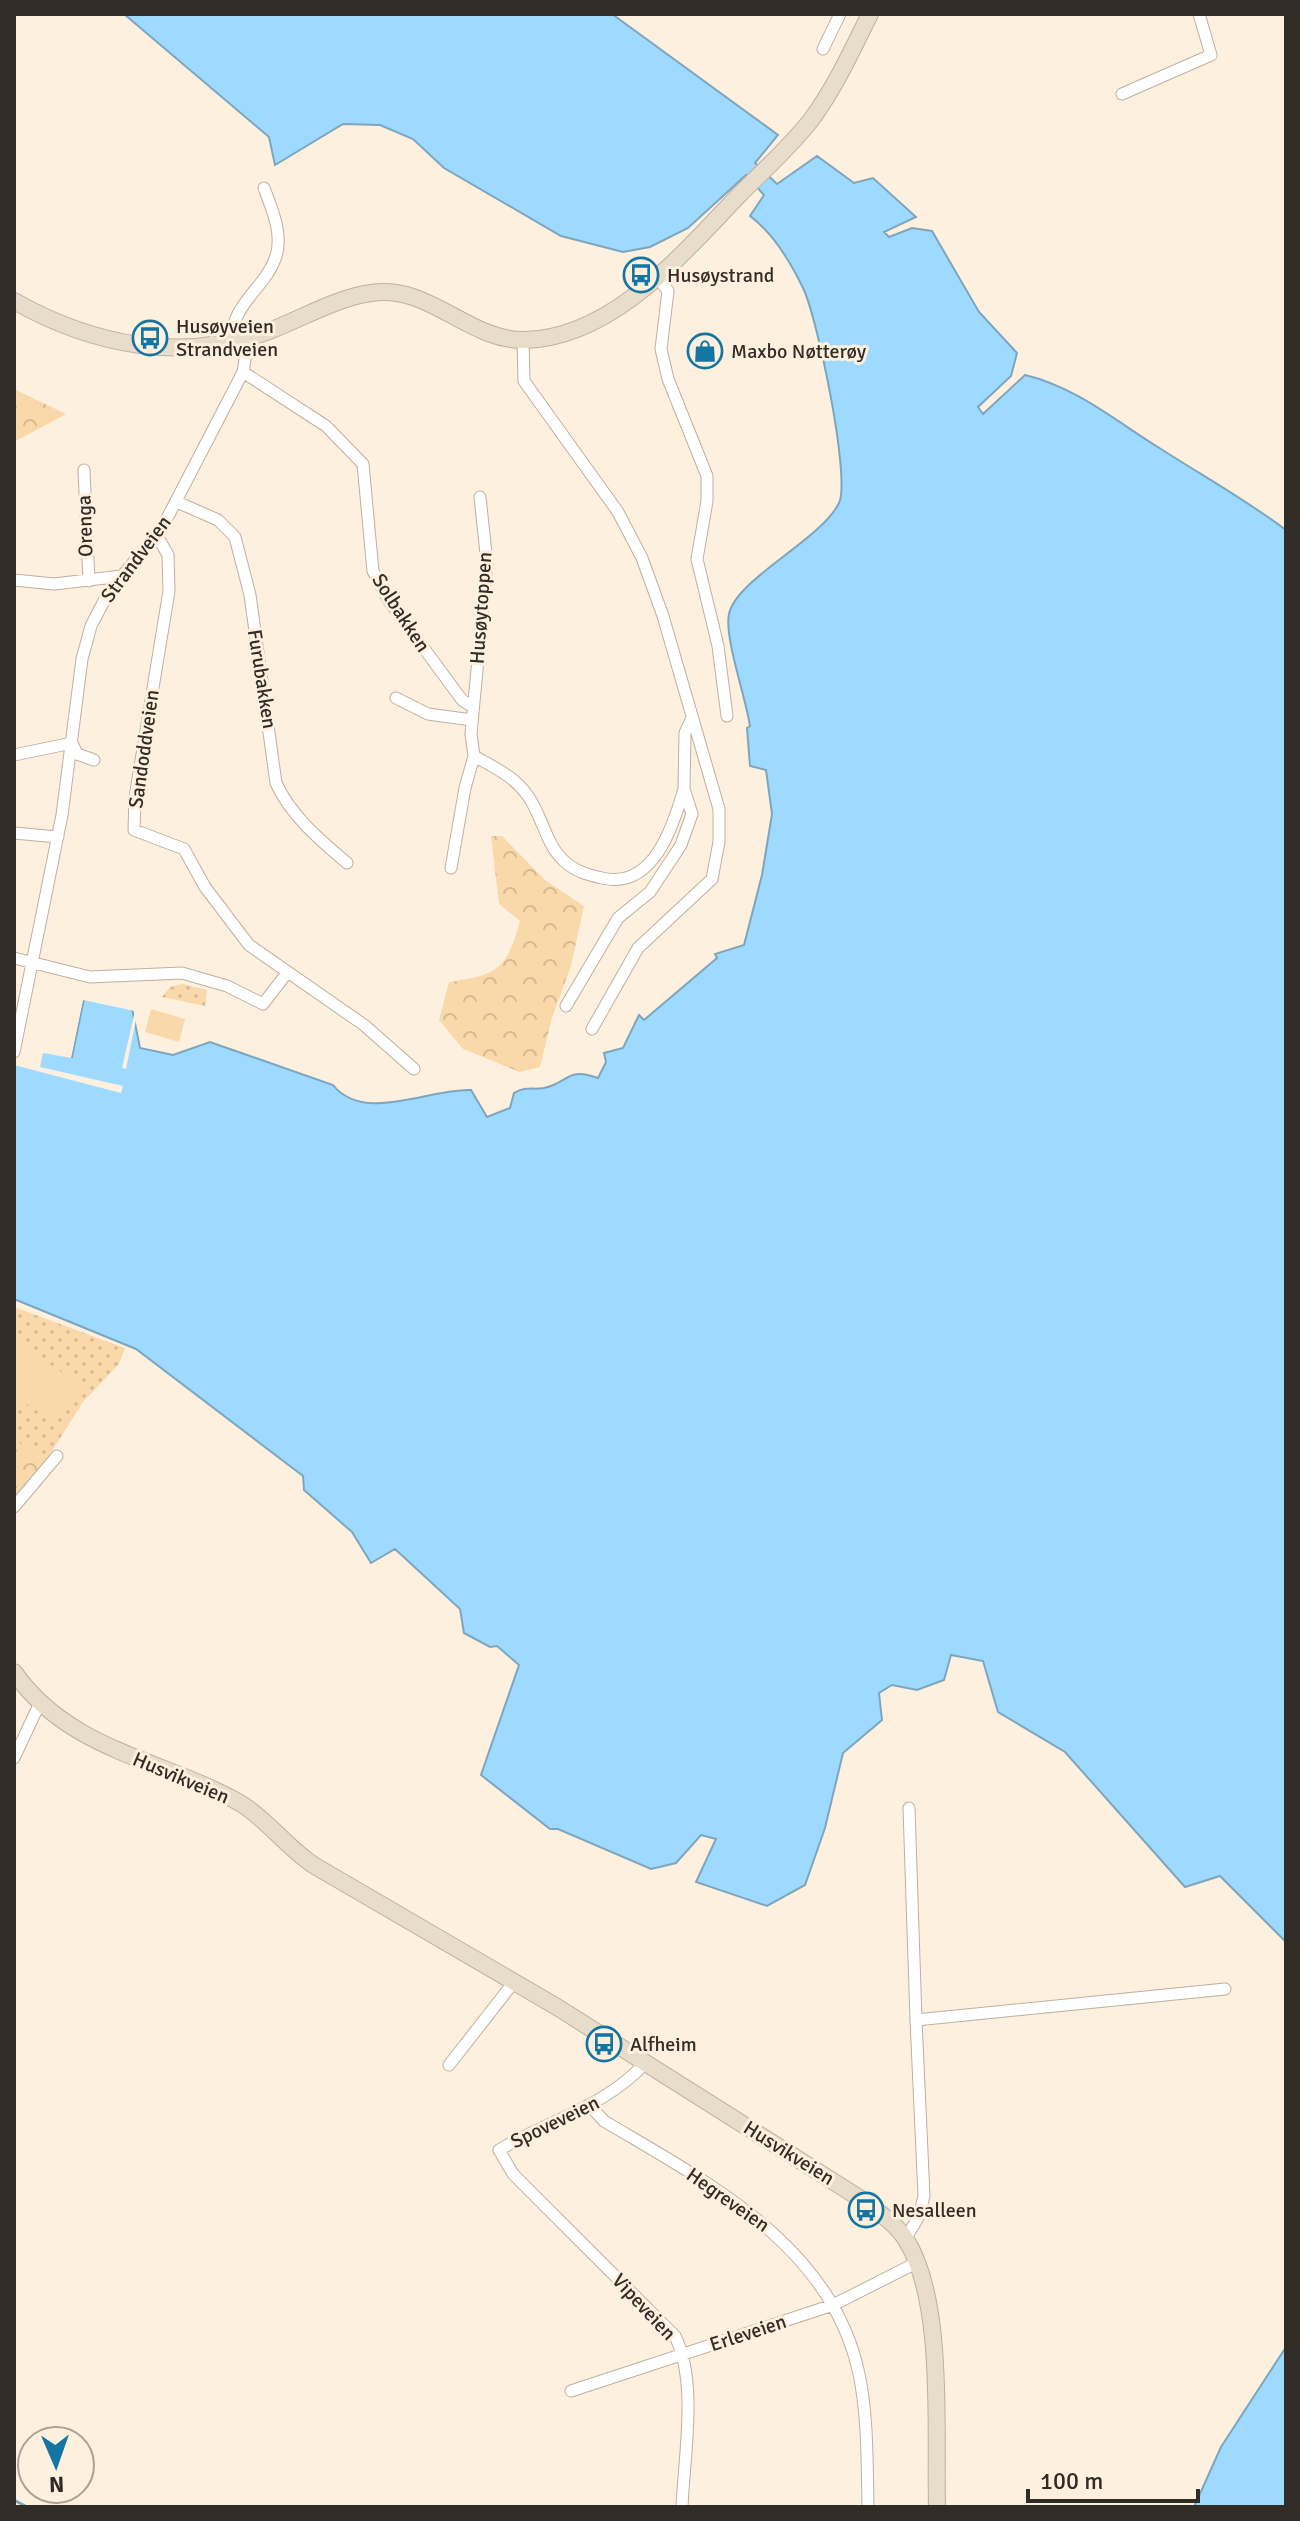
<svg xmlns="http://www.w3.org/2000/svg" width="1300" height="2521" font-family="Signika,sans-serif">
<defs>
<pattern id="grass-dots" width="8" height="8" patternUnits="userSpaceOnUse" patternTransform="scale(2)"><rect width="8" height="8" fill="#f9d8aa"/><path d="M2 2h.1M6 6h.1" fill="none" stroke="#d6ba92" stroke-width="1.8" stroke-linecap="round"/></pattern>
<pattern id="forest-crowns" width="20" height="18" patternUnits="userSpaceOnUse" patternTransform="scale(2)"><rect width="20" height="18" fill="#f9d8aa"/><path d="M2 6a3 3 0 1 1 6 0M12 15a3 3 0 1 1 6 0" fill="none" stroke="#d6ba92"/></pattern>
</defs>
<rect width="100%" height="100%" fill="#fef0de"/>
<path fill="url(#grass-dots)" d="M182,984L207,990L205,1006L162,997L170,987Z
M14,1307L125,1348L119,1364L83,1402L45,1462L14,1439Z"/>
<path fill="url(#forest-crowns)" d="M14,389L66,414L14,442Z
M491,836H502L546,881L584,906L571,966L552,1018L540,1067L520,1072L463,1049L439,1020L449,982C498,975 507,969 520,921L499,904Z
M14,1439L45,1462L14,1500Z"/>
<path fill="#f9d8aa" d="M151,1009L185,1019L179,1042L145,1032Z
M14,1339L80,1385L54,1423L14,1395Z"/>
<path fill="#9edaff" stroke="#7da6be" stroke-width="2" d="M124,14H612L778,135L755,163L777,184L817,156L854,183L873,178L916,217L884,232L889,237L912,228L932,231L979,312L1017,353L1011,376L978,407L983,414L1025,375C1076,387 1117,422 1161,449C1203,476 1246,500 1286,530V1942L1220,1876L1185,1887L1065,1752L998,1712L983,1661L951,1655L944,1680L917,1690L892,1685L879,1693L882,1720L843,1753L825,1828L805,1885L767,1906L696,1882L716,1839L701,1835L676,1863L651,1869L558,1829H550L481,1775L519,1665L497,1646L490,1647L464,1633L460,1609L395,1549L371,1563L352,1532L304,1490L303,1476L136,1349L14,1299V1062L37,1068L42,1050L72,1057L84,999L132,1008L140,1048L173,1055L210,1042L333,1085C364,1124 430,1088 471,1090L487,1117L510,1108L514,1093C526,1086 532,1090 544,1088C570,1082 566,1067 598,1078L606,1062L604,1053L623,1048L639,1015L644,1020L717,958L715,954L744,945L762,875L772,814L766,770L750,766L747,728L750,726C746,698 724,637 729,614C736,579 821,540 839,503C851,478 817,316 803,288C790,261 774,234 750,216L764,195L746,175L688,228L650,247L623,252L561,236L444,168L413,139L380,125L343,124L275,165L269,137Z
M1286,2347V2507H1194L1221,2447Z"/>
<path fill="#fef0de" d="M83,996L136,1006L137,1015L126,1069L122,1068L135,1011L83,1000L71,1058L43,1053L40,1067L123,1086L121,1093L14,1065V1058L35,1063L40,1047L69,1052Z"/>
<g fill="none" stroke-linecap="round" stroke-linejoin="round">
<path stroke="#7da6be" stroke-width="3" d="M14,2500L27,2507"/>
<g stroke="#bdb09f" stroke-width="13">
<path id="street" d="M823,49L840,14
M1122,94L1211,55L1199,14
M656,276L668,291L661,349L668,379L707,476V501L697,559L718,646L727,716
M523,340L524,381L618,512L642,558L663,616L719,809V842L712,879L638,948L592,1029
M233,343C228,305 266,289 276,256C283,234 272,209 264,188
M243,372L326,426L363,464L373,571L389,601L462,700L473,707
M84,470L89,581
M480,497L487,563L471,734L474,756C495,768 514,776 528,796C542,816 546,844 563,860C574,871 588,875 602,878C653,890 673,827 684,789
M177,502L218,520L235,537L250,595L276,783C291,816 320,840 347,863
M156,534L168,555L169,591L135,797L134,830L184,849L205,887L249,945L364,1025L414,1069
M14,580L54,584L122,576
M396,698L428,714L472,720
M14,755L72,743L77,754L94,760
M14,833L58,837
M451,868L465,788L474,756
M14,958L90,977L182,973L227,986L263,1004L287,973
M566,1006L618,918L650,892L681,845L692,814L684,789L685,733L691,720
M14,1052L62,815L82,659L91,626L108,593L162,528L243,372L246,353L243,340
M14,1507L57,1456
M14,1758L39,1705
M909,1808L916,2020
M646,2062C606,2107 549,2120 499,2150L513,2174L675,2336C698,2382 684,2456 682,2507
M449,2065L514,1982
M591,2107L604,2121C708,2183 832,2245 859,2374C868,2417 867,2463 868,2507
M906,2238L919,2216L924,2196L916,2020L1225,1989
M571,2391L833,2305L918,2262"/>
</g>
<g stroke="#bdb09f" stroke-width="18">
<path id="secondary" d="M14,301C94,346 182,363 269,331C303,318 336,298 371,293C430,284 468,341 525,340C613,338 683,253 740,194C764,170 790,147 811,120C835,88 852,50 870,14
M14,1672C69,1751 162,1759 240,1803C267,1819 288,1849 315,1866L557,2007L861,2199C876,2211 896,2223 906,2240C945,2300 935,2435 937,2507"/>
</g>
<use href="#street" stroke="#fff" stroke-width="11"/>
<use href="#secondary" stroke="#e8dcca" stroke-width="16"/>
</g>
<defs>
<g id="bus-ring" transform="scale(1.8)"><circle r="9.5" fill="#fef0de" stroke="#1575a2" stroke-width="1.5"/><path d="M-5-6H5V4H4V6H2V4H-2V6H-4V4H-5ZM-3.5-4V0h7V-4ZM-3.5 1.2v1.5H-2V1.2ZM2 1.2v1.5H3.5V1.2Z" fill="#1575a2"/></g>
<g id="shop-ring" transform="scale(1.8)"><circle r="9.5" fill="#fef0de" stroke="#1575a2" stroke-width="1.5"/><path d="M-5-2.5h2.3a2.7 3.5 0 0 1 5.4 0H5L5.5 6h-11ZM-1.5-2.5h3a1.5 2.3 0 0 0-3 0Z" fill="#1575a2"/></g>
</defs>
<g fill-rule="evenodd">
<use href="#bus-ring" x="641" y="275"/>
<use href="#bus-ring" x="150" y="338"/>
<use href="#shop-ring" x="705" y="351"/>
<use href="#bus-ring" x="604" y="2044"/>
<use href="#bus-ring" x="866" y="2210"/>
</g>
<g text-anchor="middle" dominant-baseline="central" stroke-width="6" stroke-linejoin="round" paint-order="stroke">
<g font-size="20" fill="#312c26" stroke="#fef0de" text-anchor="start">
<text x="667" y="275">Husøystrand</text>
<text x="176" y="326">Husøyveien<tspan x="176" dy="23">Strandveien</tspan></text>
<text x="731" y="351">Maxbo Nøtterøy</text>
<text x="630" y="2044">Alfheim</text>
<text x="892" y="2210">Nesalleen</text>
</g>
<g font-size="20" fill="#312c26" stroke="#fef0de">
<text transform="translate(85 526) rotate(-92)">Orenga</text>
<text transform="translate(136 559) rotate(-53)">Strandveien</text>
<text transform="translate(481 608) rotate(-86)">Husøytoppen</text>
<text transform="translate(401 613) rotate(57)">Solbakken</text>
<text transform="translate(262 679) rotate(81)">Furubakken</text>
<text transform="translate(144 749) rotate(-82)">Sandoddveien</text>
<text transform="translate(181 1778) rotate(23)">Husvikveien</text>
<text transform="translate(555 2122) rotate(-26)">Spoveveien</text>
<text transform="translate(789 2153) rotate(32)">Husvikveien</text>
<text transform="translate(728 2200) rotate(35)">Hegreveien</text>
<text transform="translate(644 2307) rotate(47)">Vipeveien</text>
<text transform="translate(748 2333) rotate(-18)">Erleveien</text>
</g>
</g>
<rect width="1300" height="2521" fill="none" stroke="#312c26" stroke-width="32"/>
<g transform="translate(56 2465) rotate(178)"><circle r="38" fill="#fef0de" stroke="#aca294" stroke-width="2"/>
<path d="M0-6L14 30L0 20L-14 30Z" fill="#1575a2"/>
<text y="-12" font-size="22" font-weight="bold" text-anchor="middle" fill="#312c26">N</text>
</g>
<path d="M1028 2489v12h170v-12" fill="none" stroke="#312c26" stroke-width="4"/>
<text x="1040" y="2489" font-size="24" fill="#312c26" stroke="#fef0de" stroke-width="6" paint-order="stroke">100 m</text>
</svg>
